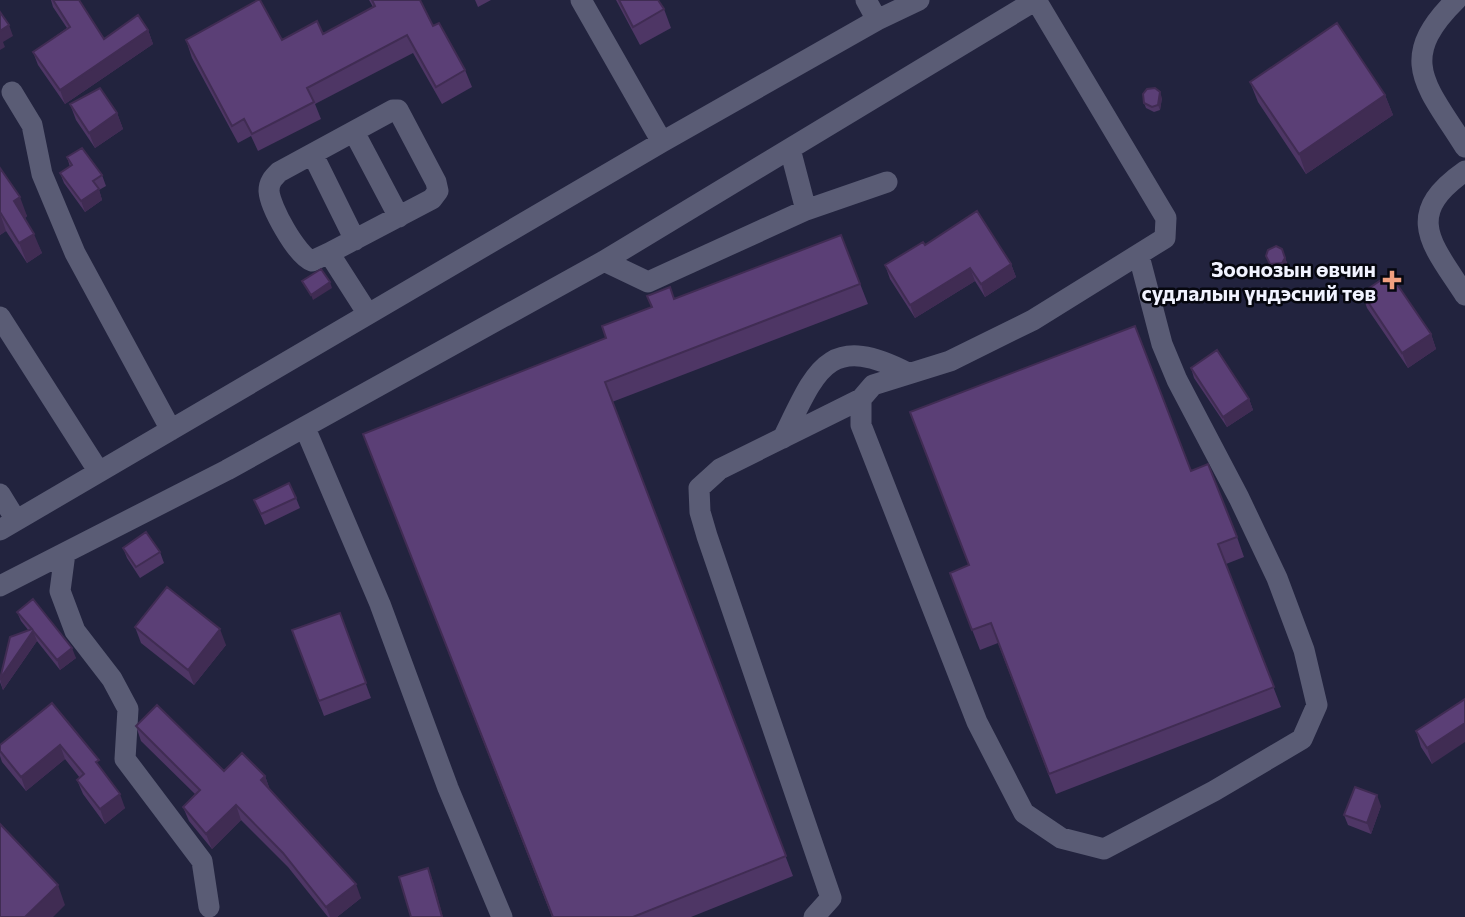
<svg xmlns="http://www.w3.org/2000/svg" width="1465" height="917" font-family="Commissioner,sans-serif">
<rect width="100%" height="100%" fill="#1a1a2f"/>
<path fill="#22233e" d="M0,0H1465V917H0Z"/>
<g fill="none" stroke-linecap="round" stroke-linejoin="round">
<path stroke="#5a5c75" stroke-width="21" d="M581,0L662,142
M866,0L877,20
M1456,0C1395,60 1427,86 1465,147
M12,92L32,125L42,174L75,253L171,430
M354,132L399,217
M313,155L355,240
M1465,171C1402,215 1432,244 1465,295
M806,210L887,182
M329,253L312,261C297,256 270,207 269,191C269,182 273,178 279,172L393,110H398L436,182L438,191L432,199L329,253L368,314
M604,261L648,282L806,210L790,149
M0,317L99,472
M305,428L380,604L448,788L502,917
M783,438C816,371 827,331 908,373
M0,494L16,520
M0,530L662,142L877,20L919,0
M65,553L60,591L75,631L112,679L128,709L125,759L202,861L209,907
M0,586L227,470L604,261L1036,0L1166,218L1165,238L1033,320L950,361L873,385L861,399V425L977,722L1024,813L1061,838L1104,849L1214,791L1302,739L1317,705L1304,650L1277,578L1239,498L1177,380L1162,344L1139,256
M814,917L831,898L707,536L700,512L699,488L720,469L861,399"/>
</g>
<path fill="#4e3665" d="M51,0H79L104,39L148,30L153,44L65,104L38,65L33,52L67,28L53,7Z
M369,0H420L433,26L465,70L472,87L442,104L413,53L315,104L321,119L258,151L251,136L238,143L192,58L186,40H282L323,34L373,7Z
M475,0H491L478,7Z
M616,0H658L664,9L671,28L640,45Z
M1250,82L1385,95L1393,115L1306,174L1258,102Z
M1162,98L1160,110L1154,112L1146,108L1144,103Z
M70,104L117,113L123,129L95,148L76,120Z
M67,157L102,175L106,186L99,190L102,200L85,212L64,183L60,173L70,167Z
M0,168L27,216L25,218L42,253L27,263L6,231L0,235Z
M841,235L868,304L612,402L793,876L691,917H552L363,434L606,338L674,299Z
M925,245L1011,264L1016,277L985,297L975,281L915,318L890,279L885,265Z
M1282,249L1287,263L1284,269H1272L1266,256Z
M1362,293L1431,334L1436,349L1408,368L1367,308Z
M1191,368L1249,399L1253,410L1227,427L1194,378Z
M1191,471L1237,537L1244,557L1226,564L1281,707L1056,794L998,643L980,650L950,573Z
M296,498L300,508L265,525L254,500Z
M123,548L160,552L164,563L140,578L127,558Z
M17,612L76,658L60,670L37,641L3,690L0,682V678L29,631L21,621Z
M340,613L371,698L324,716L292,630Z
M135,627L226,645L194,685L141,643Z
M1465,699L1432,764L1421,747L1416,731Z
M52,703L103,771L125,808L105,824L83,794L77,780L80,778L65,759L26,791L2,762L0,756V745Z
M136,726L224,771L265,776L270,790L361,898L337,917H328L288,867L241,820L212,849L189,821L183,807L195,794L141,741Z
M1381,806L1371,834L1348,825L1344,815Z"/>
<path fill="#402c53" d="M9,25L13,36L3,42L5,47L0,50V31Z
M148,30L153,44L65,104L60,90Z
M1160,92L1162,98L1160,110L1158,105Z
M1385,95L1393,115L1306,174L1299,154Z
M117,113L123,129L95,148L89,133Z
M99,189L102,200L85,212L81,201Z
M20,197L27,216L21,220L14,201Z
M0,213L6,231L0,235Z
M34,234L42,253L27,263L19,243Z
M1285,258L1287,263L1284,269L1282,263Z
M1011,264L1016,277L985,297L981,284Z
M970,268L975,281L915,318L910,305Z
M330,282L332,288L313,300L311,295Z
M1431,334L1436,349L1408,368L1402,353Z
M1249,399L1253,410L1227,427L1223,417Z
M220,629L226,645L194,685L188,670Z
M33,631L37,641L3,690L0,679Z
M72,648L76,658L60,670L57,660Z
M1465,723V742L1432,764L1427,748Z
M60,745L65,759L26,791L21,777Z
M265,776L270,790L261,780Z
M120,794L125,808L105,824L100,809Z
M1377,795L1381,806L1371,834L1367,823Z
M236,805L241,820L212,849L206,834Z
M428,868L434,884L443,917H442Z
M356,884L361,898L337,917H330L326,907Z
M58,885L65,905L53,917H25Z"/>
<path fill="#5b3f76" stroke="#402c53" stroke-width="2" d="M53,0H79L104,39L138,15L148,30L60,90L33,52L70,27Z
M258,0H260L282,40L317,21L323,34L375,6L372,0H420L433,26L439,23L465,70L436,87L407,35L307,88L314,102L252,134L244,119L232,126L186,40Z
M619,0H658L664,9L633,27Z
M0,12L9,25L0,31Z
M1337,23L1385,95L1299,154L1250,82Z
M100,88L117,113L89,133L70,104Z
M1155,88L1160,92L1158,105L1152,107L1144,103L1143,94L1147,89Z
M82,148L102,175L93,181L99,189L81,201L60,173L72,165L67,157Z
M0,168L20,197L14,201L34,234L19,243L0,212Z
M977,211L1011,264L981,284L970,268L910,305L885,265L923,242L925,245Z
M841,235L860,284L605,382L786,856L633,917H553L363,434L606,338L602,326L652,307L647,296L670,287L674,299Z
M1276,246L1282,249L1285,258L1282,263L1270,264L1266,256L1268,250Z
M321,269L330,282L311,295L302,281Z
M1390,274L1431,334L1402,353L1362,293Z
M1135,326L1191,471L1208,464L1237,537L1218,544L1274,687L1049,774L991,623L972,630L950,573L969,565L910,412Z
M1217,350L1249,399L1223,417L1191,368Z
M289,483L296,498L261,514L254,500Z
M146,532L160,552L136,567L123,548Z
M167,587L220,629L188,670L135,627Z
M33,599L72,648L57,660L33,631L0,679L10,637L32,629L17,612Z
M340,613L366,683L319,701L292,630Z
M1465,699V723L1427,748L1416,731Z
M52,703L99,760L96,762L120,794L100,809L77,780L84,774L60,745L21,777L0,751V745Z
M157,705L224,771L242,753L265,776L261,780L356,884L326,907L283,853L236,805L206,834L183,807L200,790L136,726Z
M1355,787L1377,795L1367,823L1344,815Z
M0,824L58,885L25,917H0Z
M428,868L442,917H411L399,877Z"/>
<path fill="#f2a080" stroke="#06070f" stroke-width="2.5" d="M1388.5 269.5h7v7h7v7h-7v7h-7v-7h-7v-7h7z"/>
<g text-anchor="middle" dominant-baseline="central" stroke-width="5" stroke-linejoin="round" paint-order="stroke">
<g font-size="21" font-weight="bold" fill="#f1f3ff" stroke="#06070f" text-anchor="end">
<text x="1376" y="268">Зоонозын өвчин<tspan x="1376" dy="24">судлалын үндэсний төв</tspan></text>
</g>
</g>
</svg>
